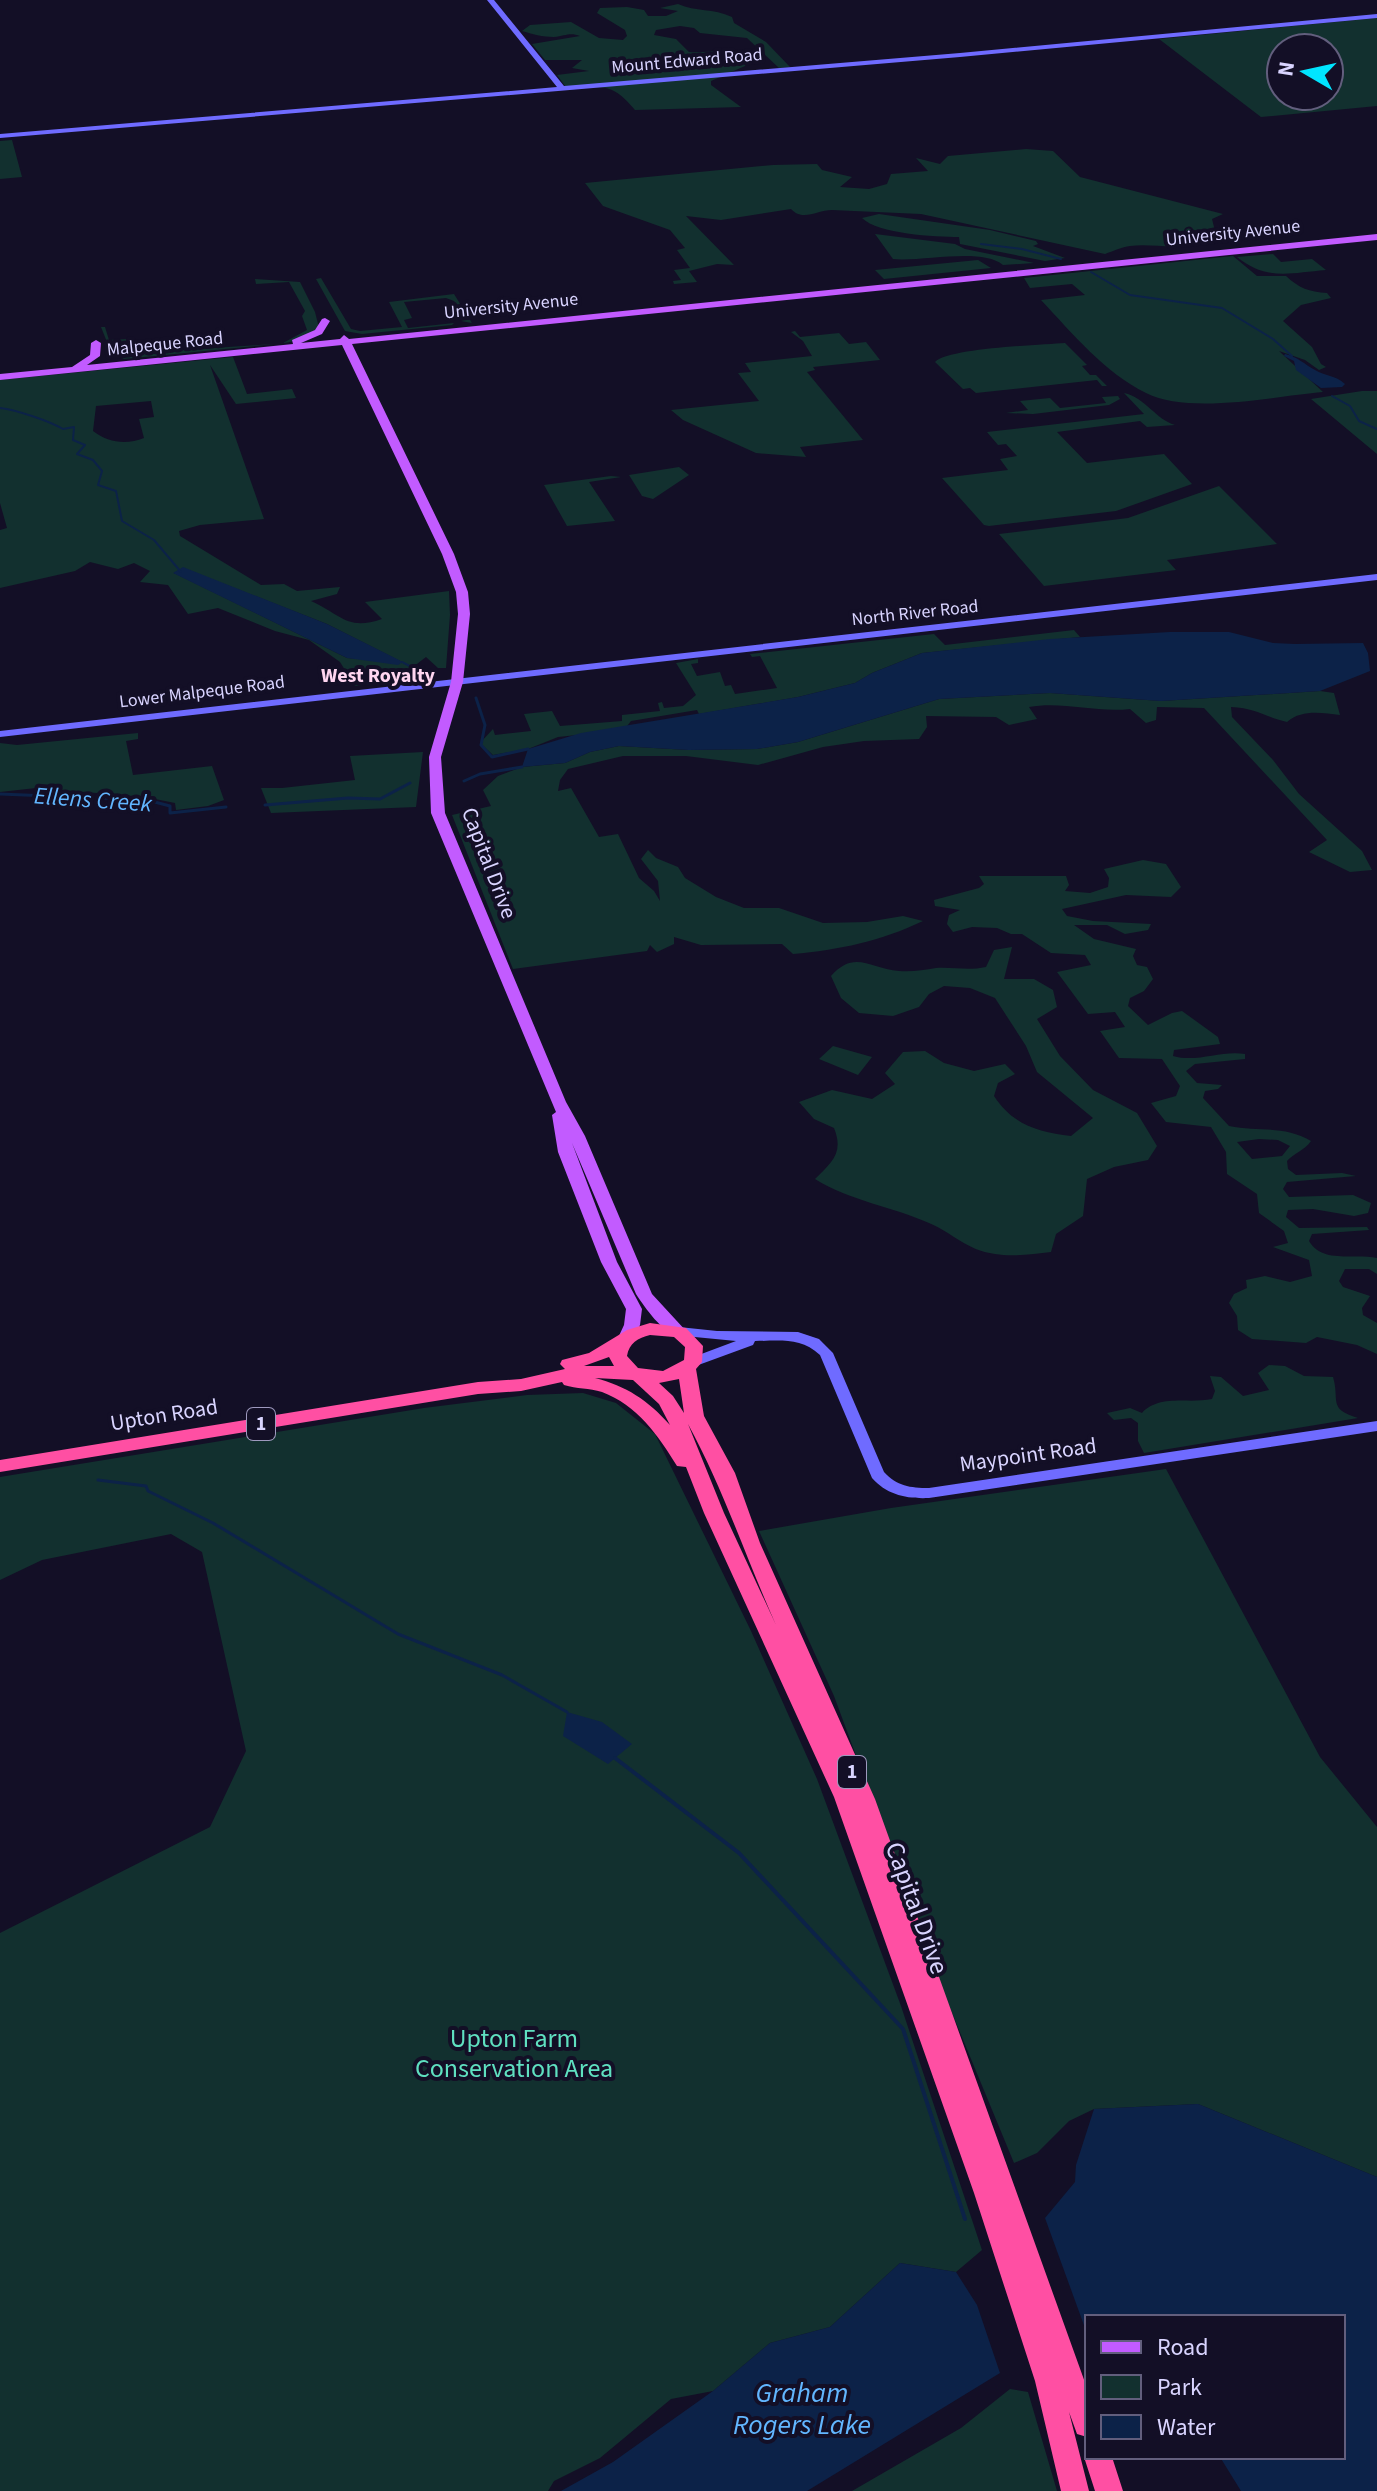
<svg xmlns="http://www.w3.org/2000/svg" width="1377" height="2491" font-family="'Source Sans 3',sans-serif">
<rect width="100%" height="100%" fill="#130f26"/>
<path fill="#12302f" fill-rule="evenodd" d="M678,4C696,12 713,8 732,17L734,23L766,42L790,67L779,68L747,38L700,33L694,28L680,26L656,30L654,35L676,39L689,52C713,54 728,44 747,62L745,66L711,81V85L741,107L635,110C612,82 603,86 568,90L557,75L589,71L572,68L582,60H545L532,44L580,36C570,32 565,36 554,37C543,37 532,34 522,31L530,25L571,22L599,38L623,40L627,36L625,30L597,13L600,8L627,7L644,10L648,16H666L678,11L660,8Z
M1377,18V106L1261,117L1159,39ZM1281,48H1329V96H1281Z
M12,140L22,177L0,179V141Z
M1026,149L1053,151L1080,177L1223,214L1212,219L1215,231C1193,256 1158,242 1130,246C1122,247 1113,251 1105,254L921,214L832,210C817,210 803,222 791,209L721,220L686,216L734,265L717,264L689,271L697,282L674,284L673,281L681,280L674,270L690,268L677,250L685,248L670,230L603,206L585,183L773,165L817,164L822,170L852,177L840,187L869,189L887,184L891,174L928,171L916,158L940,164L948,156Z
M879,214L990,230L1036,241L1038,244L1033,246L1065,258L1045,261L960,244L959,237C935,237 878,234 862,218Z
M875,234L955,244L965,249L1034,263L1003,265C982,247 922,262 893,259Z
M1273,254L1281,262L1312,259L1326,270C1289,273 1267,281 1237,257Z
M1233,256L1257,276H1286C1299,288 1309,292 1327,293L1331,298L1301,305L1283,321L1312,347L1321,364L1326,367L1319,370L1305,360L1279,351L1323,392C1275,396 1190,415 1146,393C1105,373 1072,333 1041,300L1085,295L1072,284L1030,288L1024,278Z
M978,260L991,268L884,279L875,270Z
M321,278L351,329L360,331L402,327L389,302L454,294L472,323L461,321L465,319L454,301L446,298L404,302L412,318L404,320L408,328L454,323L452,325L362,334L345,331L316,279Z
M255,279L300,282L315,312L319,328L296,341L283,343L307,330L302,316L305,311L289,282L256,284Z
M101,327H105L109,340L127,339V342L118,344L132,353L275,344L124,359L111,352Z
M795,331L800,337L839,333L849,344L866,342L880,360L813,367L815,370L807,372L863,440L800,447L806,457L756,453L683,420L671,410L759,401L738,373L751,372L745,363L812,356L803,341L791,332Z
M1065,343L1087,365L1082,366L1090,375H1096L1107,386H1102L1097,380L976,393L970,388L963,389L935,362C949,348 1040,345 1065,343Z
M233,357L247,394L292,389L296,398L236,404L210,365L264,519L200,525L179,531L180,536L261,585L284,584L297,591L340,587L337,594L311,601C342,615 347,631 382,619L365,602L449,591L450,615L446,668H438L426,657L409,670L422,677L355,686L340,662L309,640L275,631L218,608L188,614L168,585L140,582L150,571L134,563L118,569L90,562L75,571L0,588V530L7,528L0,503V380ZM151,401L154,417L139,419L144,438C127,445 108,443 93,431L96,406ZM183,568L327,624L402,662L347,658L174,573Z
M1362,391H1377V454L1311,399Z
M1124,393C1146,398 1155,419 1175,425L1147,427L1140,421L1057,432L1087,463L1164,454L1192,484L1116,511L989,526L984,525L942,478L1008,470L1000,459L1017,456L1006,444L998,445L987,432L1144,414Z
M1118,396L1120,399L1109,405L1033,414L1006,413L1028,410L1020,401L1050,398L1060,408L1106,403L1102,397Z
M679,467L689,475L653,499L642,496L629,475Z
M611,476L621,477L589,482L615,521L567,526L544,485Z
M1219,486L1277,544L1167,560L1176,570L1044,586L999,534L1128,518Z
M1074,630L1080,637L922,653L872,673L855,683L798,697L699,714L697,710L631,721L624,730L558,737L528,749L493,755L480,743L493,729L495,735L531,731L524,714L552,711L560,726L622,721V715L660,711L658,703L662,702L664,708L683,706L696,695L676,663L698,659V663L691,664L697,676L720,672L725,686L731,685L735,694L777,688L760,656L752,657L750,654L934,634L945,645Z
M1320,691L1334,693L1340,715C1322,713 1302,709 1287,722C1265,717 1256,708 1231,707L1232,717L1273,760L1299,794L1362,851L1372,870L1350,872L1309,852L1327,840L1204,708L1157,707L1156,720L1146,723L1130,709C1096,713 1063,701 1029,707L1037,719L1009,725L996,717L926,716L927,727L919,739L864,741L823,747L758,765L686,756H623L568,769L560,780L558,791L571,788L599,837L618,834L639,878L654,891L660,901L658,881L641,859L648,850L656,858L678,867L685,878L716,897L744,908H779L823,923L867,922L903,916L923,921C881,941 839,950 793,954L782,944L701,945L674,937V944L657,952L650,945L647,951L513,969L452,815L491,806L483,790L498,776L522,767L565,763L590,752L619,746L689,750L757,749L798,742L939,699L1050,693L1161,701Z
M138,733V739L126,741L133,775L212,766L224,800L208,806L176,810L175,803L145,797L36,788L0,792V743L17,745Z
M423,752L416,807L271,813L261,788H282L355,780L350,756Z
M1143,860L1166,864L1181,887L1171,897L1126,895L1062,909L1067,916L1093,921L1151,924L1148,930L1125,934L1107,925H1074L1094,939L1136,949L1133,956L1137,965L1147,967L1153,979L1144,991L1130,998L1128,1006L1148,1025L1172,1013L1182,1011L1218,1037L1220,1044L1174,1050L1173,1056C1197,1063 1221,1050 1245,1054V1059L1195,1064L1186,1071L1197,1083L1222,1085L1218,1089L1205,1091L1203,1098L1229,1126C1258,1132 1285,1125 1311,1141C1304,1151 1294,1153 1287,1161L1288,1169L1296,1175L1342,1173L1356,1176L1287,1182L1283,1189L1289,1197L1353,1195L1371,1203L1368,1213L1354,1216L1313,1209L1288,1210L1286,1217L1299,1228L1367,1227L1369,1230L1312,1234L1309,1241C1322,1264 1355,1253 1377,1258V1274L1369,1269H1345L1339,1281L1343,1287L1370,1296L1362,1308L1363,1315L1377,1323V1354L1357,1345L1317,1337L1306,1343L1252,1339L1238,1330L1237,1316L1229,1303L1234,1294L1247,1288L1246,1280L1265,1276L1290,1282L1312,1276L1309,1260L1273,1247L1288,1243L1284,1231L1259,1213L1257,1194L1227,1174L1226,1152L1211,1127L1166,1122L1151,1103L1176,1096L1180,1086L1162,1059L1119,1058L1100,1031L1125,1027L1115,1012L1088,1014L1057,972L1091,965L1085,955L1051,953L1022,934H1011L997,928L972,927L953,932L947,924L949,915L960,910L935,906L934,900L979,888L984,884L979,876H1066L1069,885L1065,891L1090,893L1108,887L1109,878L1104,869ZM1259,1139L1278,1140L1290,1146L1282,1156L1252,1159L1237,1142Z
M1012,947L1004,979H1034L1053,990L1057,1007L1037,1019L1060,1056L1093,1090L1137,1113L1157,1146L1148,1160L1114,1167L1087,1179L1083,1216L1056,1234L1051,1252C1033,1254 1013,1257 995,1254C966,1250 953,1233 929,1223C891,1206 850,1201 815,1179C832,1162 844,1153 834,1128L814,1119L799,1102L832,1090L872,1099L895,1084L885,1073L903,1052L925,1051L944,1063L974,1071L1005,1064L1015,1074L998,1083L994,1096C1013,1125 1038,1132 1071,1136L1093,1118L1037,1072L1026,1046L995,998L970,988L944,986L929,994L919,1007L893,1016L859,1013L841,998L831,976C855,949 870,969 899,971C912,972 924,970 936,968C954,967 968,971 986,967L994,950Z
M833,1046L872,1057L858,1075L819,1059Z
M1269,1365L1285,1366L1304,1376L1333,1377C1340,1400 1327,1409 1358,1418L1144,1453L1138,1441V1423L1131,1418L1114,1420L1107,1413L1130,1408L1142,1413C1159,1394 1190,1404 1212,1399L1215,1391L1210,1376L1221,1377L1243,1396L1269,1390L1258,1373Z
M583,1393L616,1403L655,1434L751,1631L817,1779L901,2006L982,2250L956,2272L900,2263L830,2327L770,2343L713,2391L671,2399L600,2458L554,2481L548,2491H0V1933L210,1827L246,1751L202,1552L171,1534L42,1560L0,1580V1477L424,1408L527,1395Z
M1166,1469L1320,1757L1377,1827V2177L1198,2104L1094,2109L1069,2121L1037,2153L1014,2163L945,1996L834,1696L759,1531L891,1508Z
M1010,2389L1028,2392L1057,2491H852L961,2428Z"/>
<path fill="#0c2248" d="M1285,354C1298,357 1304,364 1315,370C1325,376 1335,375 1345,384L1342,387L1321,388L1296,370L1294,361L1284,356Z
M183,567L327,624L403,662L398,665L347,658L173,573Z
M1170,632H1229L1273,643L1295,644L1363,643L1368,653L1370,671L1320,691L1161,701L1050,693L939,699L798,742L757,749L689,750L619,746L590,752L565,763L522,767L528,749L581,733L798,697L855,683L872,673L922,653L1050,639Z
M567,1712L602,1722L632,1744L608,1764L563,1736Z
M1198,2104L1377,2177V2491H1241L1220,2457H1343V2317H1087L1085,2328L1045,2218L1075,2182L1076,2165L1094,2109Z
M900,2263L956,2272L977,2305L1000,2373L807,2491H561L613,2462L713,2391L770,2343L830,2327Z"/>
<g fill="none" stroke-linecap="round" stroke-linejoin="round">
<path stroke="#0c2248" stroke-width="2" d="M981,244L1022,249L1061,259
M1091,272L1130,295L1222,308L1273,339L1292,356
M1332,396L1350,406L1359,421L1377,429
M0,408C17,410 49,421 63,429L74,427L73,440L85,445L77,454L93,460L102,471L98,485L116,491L122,521L154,540L181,572
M402,662L425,674"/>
<path stroke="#0c2248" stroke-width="3" d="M421,672L427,675
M476,698L485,725L481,745L492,757L528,749
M464,781L480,774L522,767
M0,794L147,800L170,806V813L226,807
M265,805L348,798L380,799L410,783
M98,1480L146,1486L148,1491L213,1523L398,1634L502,1675L567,1712"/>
<path stroke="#0c2248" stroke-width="4" d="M615,1758L739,1853L903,2029L965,2219"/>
<path fill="#6f6bff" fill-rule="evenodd" d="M487,0H494L564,86L960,53L1377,14V18L960,57L0,138V134L557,87Z
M1377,574V580L0,737V731Z
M679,1327L717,1331L798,1332L819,1339L833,1353L884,1472C897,1486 910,1488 929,1488L1377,1421V1431L929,1498C907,1499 887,1495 872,1478L820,1355C800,1337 780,1341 755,1341L753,1345L693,1367L688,1365L686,1362L688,1359L736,1341L674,1335L672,1332Z"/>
<path fill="#c25bff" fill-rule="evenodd" d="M1377,234V240L352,344L454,554L468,592L470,614L463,682L441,757L445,813L566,1102L585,1136L652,1294L687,1332L679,1337C661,1331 646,1309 636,1294L572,1143L617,1262L642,1309L640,1325L634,1338L626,1343L618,1338L624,1325L626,1309L601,1262L558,1152L552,1115L556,1112L431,813L429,757L451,682L458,614L456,592L442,554L342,345L0,380V374L72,367L90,355L91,343L96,340L101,343L100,356L87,365L293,344L292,340L315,330L322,319L325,318L330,321L322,334L301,343L340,339L344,335L349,339Z"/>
<path fill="#ff4fa3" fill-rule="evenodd" d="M650,1323L686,1328L703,1346L702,1362L696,1369L704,1416L735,1473L760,1543L875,1799L1087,2388V2437L1077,2434L1069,2412L1089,2491H1061L1035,2381L974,2193L834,1797L704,1513L686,1467L677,1466C658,1435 637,1405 602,1392C589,1388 577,1389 564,1385L562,1382L521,1391L478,1394L0,1472V1460L478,1382L521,1379L565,1369L560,1364L562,1360L589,1353L627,1330ZM650,1335L674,1337L685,1347L684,1360L663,1371L638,1368L627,1356C629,1343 638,1338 650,1335ZM609,1357L614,1366H584ZM595,1378L633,1380L659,1404L670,1425C648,1400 626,1386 595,1378ZM679,1379L684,1413L673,1396L659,1383ZM688,1424C723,1488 746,1558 776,1625L724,1513Z
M1087,2451V2457H1112L1123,2491H1095L1084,2457Z"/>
</g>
<g text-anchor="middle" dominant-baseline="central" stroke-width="8" stroke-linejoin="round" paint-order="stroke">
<g font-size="18" fill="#d9d4ff" stroke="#130f26">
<text transform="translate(687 61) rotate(-5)">Mount Edward Road</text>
<text transform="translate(1233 233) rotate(-6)">University Avenue</text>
<text transform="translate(511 306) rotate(-6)">University Avenue</text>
<text transform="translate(165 344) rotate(-6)">Malpeque Road</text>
<text transform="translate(915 613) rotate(-6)">North River Road</text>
<text transform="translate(202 692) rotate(-7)">Lower Malpeque Road</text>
</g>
<g font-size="20" font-weight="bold" fill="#ffd6f0" stroke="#130f26">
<text x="378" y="676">West Royalty</text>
</g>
<g fill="#130f26" stroke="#9e99be" stroke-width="2">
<rect x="247" y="1408" width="28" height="32" rx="6"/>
<rect x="838" y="1756" width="28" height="32" rx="6"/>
</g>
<g font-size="20" font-weight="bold" fill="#d9d4ff">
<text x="261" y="1424">1</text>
<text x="852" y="1772">1</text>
</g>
<g font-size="22" fill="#d9d4ff" stroke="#130f26">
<text transform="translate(489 863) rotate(69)">Capital Drive</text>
<text transform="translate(164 1415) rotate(-9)">Upton Road</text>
<text transform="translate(1028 1455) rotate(-8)">Maypoint Road</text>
</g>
<g font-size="24" font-style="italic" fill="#62b6ff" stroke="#130f26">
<text transform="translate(93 800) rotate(4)">Ellens Creek</text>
</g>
<g font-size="26" fill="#d9d4ff" stroke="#130f26">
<text transform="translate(917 1908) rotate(70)">Capital Drive</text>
</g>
<g font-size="26" fill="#5fe0c0" stroke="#130f26">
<text x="514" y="2038">Upton Farm<tspan x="514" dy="30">Conservation Area</tspan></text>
</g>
<g font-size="28" font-style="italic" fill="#62b6ff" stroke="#130f26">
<text x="802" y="2393">Graham<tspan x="802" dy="32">Rogers Lake</tspan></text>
</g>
</g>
<rect x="1085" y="2315" width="260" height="144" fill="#130f26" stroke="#625e7d" stroke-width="2"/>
<rect x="1101" y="2341" width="40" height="12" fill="#c25bff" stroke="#625e7d" stroke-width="2"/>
<text x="1157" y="2355" font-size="24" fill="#d9d4ff">Road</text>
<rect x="1101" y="2375" width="40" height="24" fill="#12302f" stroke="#625e7d" stroke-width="2"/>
<text x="1157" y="2395" font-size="24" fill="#d9d4ff">Park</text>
<rect x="1101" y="2415" width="40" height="24" fill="#0c2248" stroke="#625e7d" stroke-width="2"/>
<text x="1157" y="2435" font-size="24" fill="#d9d4ff">Water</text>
<g transform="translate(1305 72) rotate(279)"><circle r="38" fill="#130f26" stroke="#625e7d" stroke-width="2"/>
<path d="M0-6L14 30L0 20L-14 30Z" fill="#00e5ff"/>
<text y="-12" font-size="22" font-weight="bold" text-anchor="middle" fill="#d9d4ff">N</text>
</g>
</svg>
